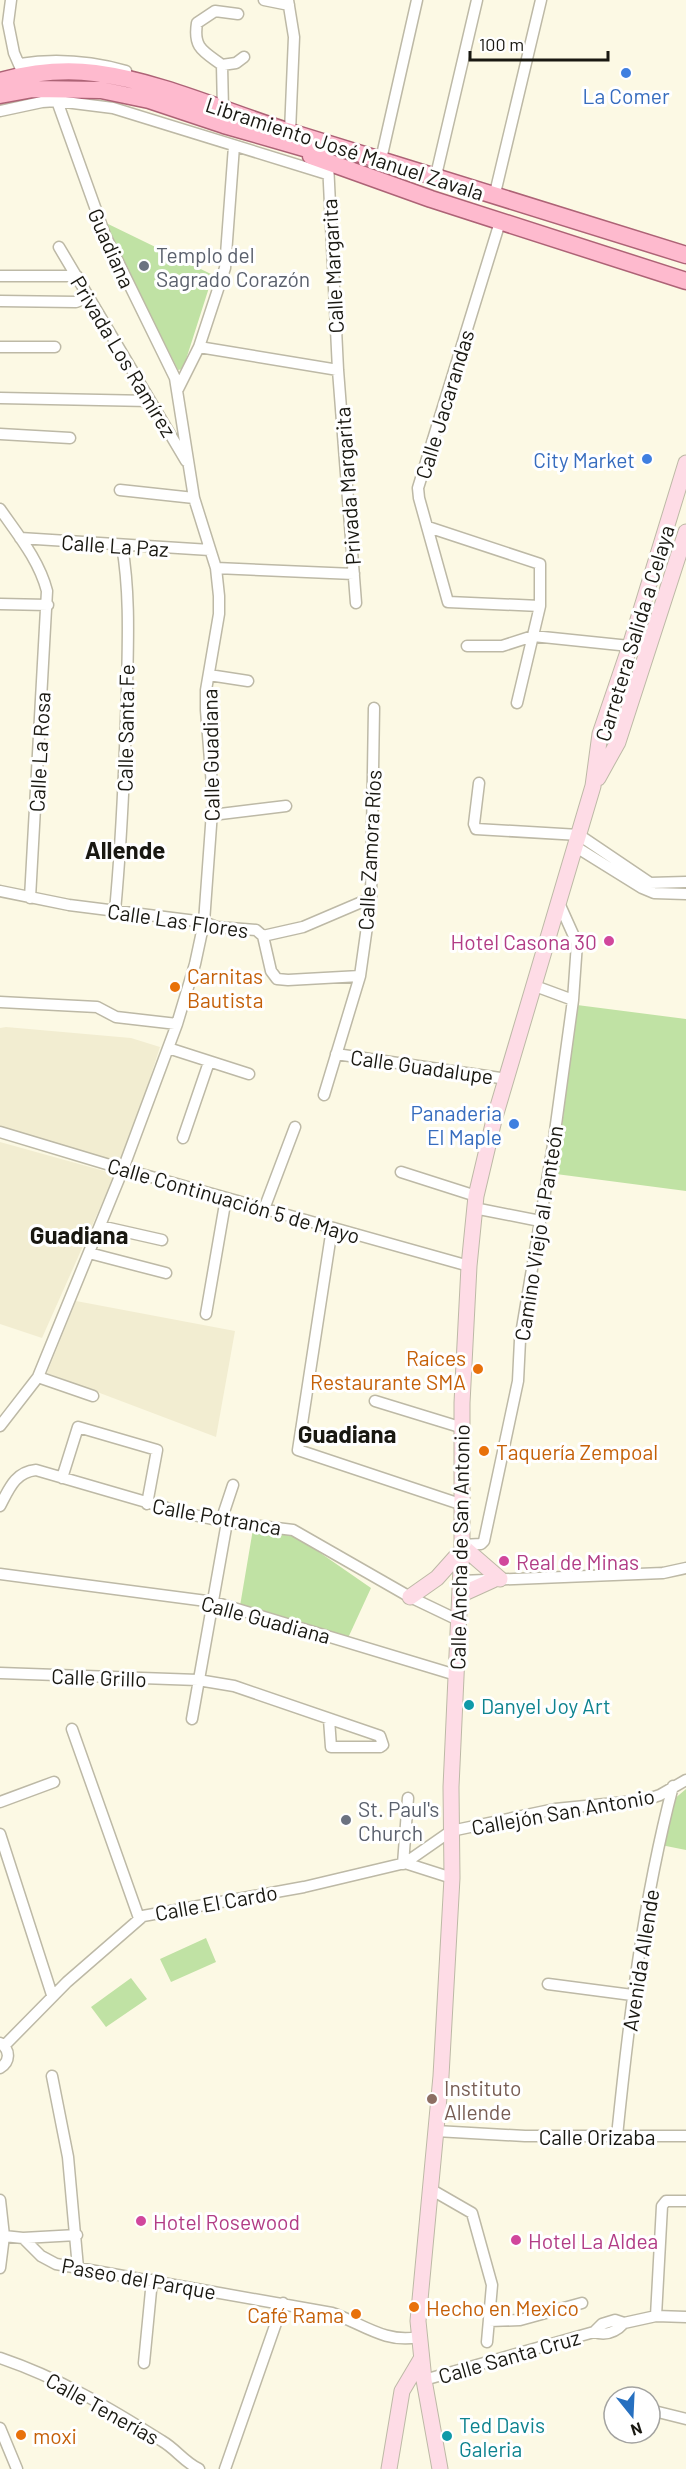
<svg xmlns="http://www.w3.org/2000/svg" width="686" height="2469" font-family="Barlow,sans-serif">
<rect width="100%" height="100%" fill="#fcf9e4"/>
<path fill="#f2edd1" d="M6,1027L131,1038L160,1047L122,1165L0,1128V1028Z
M0,1142L115,1174L42,1338L0,1324Z
M76,1301L235,1331L216,1437L47,1373Z"/>
<path fill="#c0e2a4" d="M104,222L213,275L183,369L178,370Z
M577,1005L686,1019V1191L556,1174Z
M253,1529L293,1534L371,1588L348,1638L240,1606Z
M686,1789V1850L661,1845L673,1800Z
M206,1938L216,1962L171,1982L160,1959Z
M131,1978L147,1999L106,2027L91,2007Z"/>
<g fill="none" stroke-linecap="round" stroke-linejoin="round">
<g stroke="#bdb9a6" stroke-width="13">
<path id="street" d="M11,0L8,23L14,53L21,69
M264,0L289,5
M288,0L294,37L290,132
M238,14L215,11L197,23C193,48 203,51 222,65L236,63L244,57
M20,64C57,58 90,61 126,71
M222,65L223,110
M0,111L42,102L57,101L113,108L327,174
M382,155L417,0
M328,163L338,370L356,603
M437,171L477,0
M496,189L541,0
M500,222L418,488L419,498L448,602L540,606
M59,247L186,461
M0,276H77
M0,301L76,302L89,297
M0,347H55
M199,347L338,370
M178,389L199,347L225,268L234,146
M0,398L150,401
M0,434L70,438
M120,490L194,498
M0,509C18,535 39,560 47,591L30,898
M428,527L540,564V606L517,703
M20,538L210,550
M216,568L354,574
M0,604L48,605
M467,646H502L533,636L649,648
M209,675L248,681
M479,783L474,824L476,829L579,835L650,883L686,882
M212,815L286,806
M576,847L642,888L654,893L686,894
M0,891L69,905L204,922L217,927L256,930L263,936L271,971L277,979L288,980L360,976
M115,911C122,836 125,762 127,687C128,640 130,592 122,546
M263,936L303,927L371,898
M535,986L573,1000
M0,1002L97,1007L116,1017L177,1024
M168,1048L249,1074
M336,1054L507,1079
M324,1095L360,976L371,898L374,708
M0,1132L123,1169L469,1266
M183,1138L209,1062
M401,1172L476,1196
M474,1208L540,1221
M264,1209L295,1127
M100,1226L162,1240
M332,1228L298,1450L463,1505
M89,1253L166,1273
M206,1314L226,1198
M38,1377L93,1396
M375,1401L463,1428
M0,1426L38,1377L123,1169L177,1024L195,964L204,922L213,798L206,710V690L219,614V596L216,568L194,498L175,378L105,235L57,101
M62,1478L78,1427L157,1450L147,1504
M0,1506C9,1489 15,1472 36,1470L184,1513L227,1522L293,1530L410,1597L458,1620
M221,1521L233,1485
M462,1545L481,1544L484,1541L518,1381L520,1340L554,1139L573,1000L577,943L559,903
M0,1574L214,1602L456,1675
M461,1581L663,1573L686,1568
M0,1673L198,1680L234,1686L380,1736L383,1745L380,1747H331L329,1719
M192,1719L227,1522
M72,1729L139,1918
M0,1802L54,1782
M0,1834L52,1995
M405,1863L452,1878
M403,1864L408,1798
M548,1984L632,1995
M0,2043C11,2050 10,2062 0,2068
M4,2046L67,1982L143,1916L304,1887L405,1863L451,1831L555,1809L645,1800L660,1795L686,1780
M52,2076L68,2157L78,2268
M436,2131L525,2136H686
M617,2136C629,2018 643,1901 673,1786
M432,2190L472,2213L492,2285L487,2342
M0,2200L4,2236L0,2268
M4,2236L23,2238L41,2256L56,2264L332,2313C361,2323 386,2344 418,2337
M23,2238L77,2235
M656,2316L662,2206L666,2201H686
M489,2321L520,2320L582,2303
M594,2332C607,2336 616,2332 624,2323
M0,2358C59,2378 110,2408 162,2441C176,2449 184,2462 199,2469
M144,2363L152,2280
M424,2380L594,2332L602,2324L615,2320L624,2323L656,2316L686,2317
M650,2410L686,2419
M0,2428L17,2469
M225,2469L283,2303"/>
</g>
<g stroke="#bdb9a6" stroke-width="17">
<path id="secondary" d="M598,778L618,742L686,532
M462,1546L500,1579
M460,1595L493,1580
M410,1597L437,1578L462,1550
M389,2469L402,2391L421,2359
M440,2469L424,2380L418,2321L441,2076L452,1878L451,1787L462,1545V1403L469,1266L476,1196L494,1120L593,786L600,734L630,646L686,463"/>
</g>
<g stroke="#ad6376" stroke-width="19">
<path id="primary" d="M0,81C30,73 64,69 95,73C162,82 226,112 290,132C422,173 554,213 686,255
M0,95L33,89L101,90L149,100L224,125L325,154
M311,156L431,199L686,281"/>
</g>
<use href="#street" stroke="#fff" stroke-width="10"/>
<use href="#secondary" stroke="#fedce6" stroke-width="15"/>
<use href="#primary" stroke="#febace" stroke-width="16"/>
</g>
<g fill="#3f7fe0" stroke="#fff" stroke-width="2">
<circle cx="626" cy="73" r="6"/>
<circle cx="647" cy="459" r="6"/>
<circle cx="514" cy="1124" r="6"/>
</g>
<g fill="#6b7280" stroke="#fff" stroke-width="2">
<circle cx="144" cy="266" r="6"/>
<circle cx="346" cy="1820" r="6"/>
</g>
<g fill="#d1479c" stroke="#fff" stroke-width="2">
<circle cx="609" cy="941" r="6"/>
<circle cx="504" cy="1561" r="6"/>
<circle cx="141" cy="2221" r="6"/>
<circle cx="516" cy="2240" r="6"/>
</g>
<g fill="#e8710a" stroke="#fff" stroke-width="2">
<circle cx="175" cy="987" r="6"/>
<circle cx="478" cy="1369" r="6"/>
<circle cx="484" cy="1451" r="6"/>
<circle cx="414" cy="2307" r="6"/>
<circle cx="356" cy="2314" r="6"/>
<circle cx="21" cy="2435" r="6"/>
</g>
<g fill="#0f9aa8" stroke="#fff" stroke-width="2">
<circle cx="469" cy="1705" r="6"/>
<circle cx="447" cy="2436" r="6"/>
</g>
<circle fill="#8d6e63" stroke="#fff" stroke-width="2" cx="432" cy="2099" r="6"/>
<g text-anchor="middle" dominant-baseline="central" stroke-width="6" stroke-linejoin="round" paint-order="stroke">
<g font-size="21" fill="#366cbe" stroke="#fff" text-anchor="end">
<text x="626" y="95" text-anchor="middle">La Comer</text>
<text x="635" y="459">City Market</text>
<text x="502" y="1112">Panaderia<tspan x="502" dy="24">El Maple</tspan></text>
</g>
<g font-size="21" fill="#191811" stroke="#fff">
<text transform="translate(345 148) rotate(18)">Libramiento José Manuel Zavala</text>
<text transform="translate(112 248) rotate(66)">Guadiana</text>
<text transform="translate(332 266) rotate(-93)">Calle Margarita</text>
<text transform="translate(124 356) rotate(59)">Privada Los Ramírez</text>
<text transform="translate(444 404) rotate(-73)">Calle Jacarandas</text>
<text transform="translate(347 486) rotate(-94)">Privada Margarita</text>
<text transform="translate(115 545) rotate(4)">Calle La Paz</text>
<text transform="translate(634 633) rotate(-73)">Carretera Salida a Celaya</text>
<text transform="translate(125 728) rotate(-89)">Calle Santa Fe</text>
<text transform="translate(39 752) rotate(-87)">Calle La Rosa</text>
<text transform="translate(210 755) rotate(-91)">Calle Guadiana</text>
<text transform="translate(369 850) rotate(-87)">Calle Zamora Ríos</text>
<text transform="translate(178 920) rotate(8)">Calle Las Flores</text>
<text transform="translate(422 1066) rotate(8)">Calle Guadalupe</text>
<text transform="translate(234 1200) rotate(16)">Calle Continuación 5 de Mayo</text>
<text transform="translate(538 1233) rotate(-81)">Camino Viejo al Panteón</text>
<text transform="translate(217 1516) rotate(10)">Calle Potranca</text>
<text transform="translate(459 1547) rotate(-89)">Calle Ancha de San Antonio</text>
<text transform="translate(266 1619) rotate(15)">Calle Guadiana</text>
<text transform="translate(99 1677) rotate(2)">Calle Grillo</text>
<text transform="translate(563 1811) rotate(-10)">Callejón San Antonio</text>
<text transform="translate(216 1902) rotate(-10)">Calle El Cardo</text>
<text transform="translate(640 1960) rotate(-81)">Avenida Allende</text>
<text x="597" y="2136">Calle Orizaba</text>
<text transform="translate(139 2278) rotate(10)">Paseo del Parque</text>
<text transform="translate(509 2356) rotate(-16)">Calle Santa Cruz</text>
<text transform="translate(103 2408) rotate(29)">Calle Tenerías</text>
</g>
<g font-size="21" fill="#5b616d" stroke="#fff" text-anchor="start">
<text x="156" y="254">Templo del<tspan x="156" dy="24">Sagrado Corazón</tspan></text>
<text x="358" y="1808">St. Paul's<tspan x="358" dy="24">Church</tspan></text>
</g>
<g font-size="21" fill="#b23c85" stroke="#fff" text-anchor="start">
<text x="597" y="941" text-anchor="end">Hotel Casona 30</text>
<text x="516" y="1561">Real de Minas</text>
<text x="153" y="2221">Hotel Rosewood</text>
<text x="528" y="2240">Hotel La Aldea</text>
</g>
<g font-size="21" fill="#c56008" stroke="#fff" text-anchor="start">
<text x="187" y="975">Carnitas<tspan x="187" dy="24">Bautista</tspan></text>
<text x="466" y="1357" text-anchor="end">Raíces<tspan x="466" dy="24">Restaurante SMA</tspan></text>
<text x="496" y="1451">Taquería Zempoal</text>
<text x="426" y="2307">Hecho en Mexico</text>
<text x="344" y="2314" text-anchor="end">Café Rama</text>
<text x="33" y="2435">moxi</text>
</g>
<g font-size="21" fill="#0d838f" stroke="#fff" text-anchor="start">
<text x="481" y="1705">Danyel Joy Art</text>
<text x="459" y="2424">Ted Davis<tspan x="459" dy="24">Galeria</tspan></text>
</g>
<g font-size="21" fill="#785e54" stroke="#fff" text-anchor="start">
<text x="444" y="2087">Instituto<tspan x="444" dy="24">Allende</tspan></text>
</g>
<g font-size="24" font-weight="bold" fill="#191811" stroke="#fff">
<text x="125" y="849">Allende</text>
<text x="79" y="1234">Guadiana</text>
<text x="347" y="1433">Guadiana</text>
</g>
</g>
<g transform="translate(632 2415) rotate(162)"><circle r="28" fill="#ffffff" stroke="#a3a3a0" stroke-width="1.5"/>
<path d="M0-4.5L10 22L0 15L-10 22Z" fill="#2770c0"/>
<text y="-9" font-size="16" font-weight="bold" text-anchor="middle" fill="#191811">N</text>
</g>
<path d="M470 51v9h138v-9" fill="none" stroke="#191811" stroke-width="3"/>
<text x="479" y="51" font-size="18" fill="#191811" stroke="#ffffff" stroke-width="4.5" paint-order="stroke">100 m</text>
</svg>
